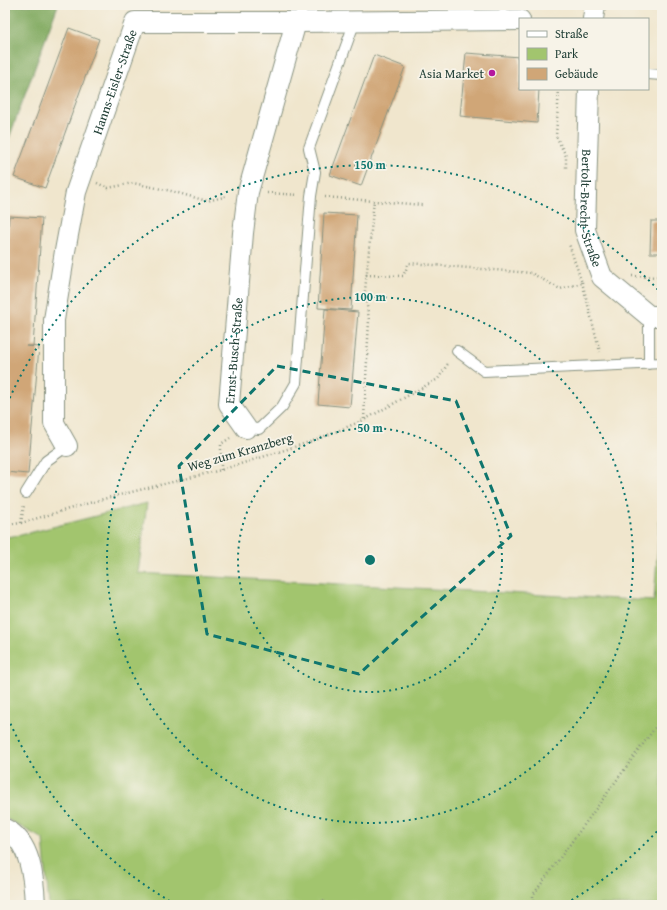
<svg xmlns="http://www.w3.org/2000/svg" width="667" height="910" font-family="'Gentium Book Plus',serif">
<rect width="100%" height="100%" fill="#f7f3e8"/>
<filter id="ink" filterUnits="userSpaceOnUse"><feTurbulence type="fractalNoise" baseFrequency=".025" numOctaves="2"/><feDisplacementMap in="SourceGraphic" scale="8" xChannelSelector="R" yChannelSelector="G"/><feConvolveMatrix kernelMatrix="1 2 1 2 8 2 1 2 1" color-interpolation-filters="sRGB"/></filter>
<filter id="wash" filterUnits="userSpaceOnUse"><feTurbulence type="fractalNoise" baseFrequency=".012" numOctaves="4" result="noise"/><feDisplacementMap in="SourceGraphic" scale="16" xChannelSelector="R" yChannelSelector="G"/><feGaussianBlur stdDeviation="0.9" result="paint"/><feColorMatrix in="noise" values="0 0 0 0 0 0 0 0 0 0 0 0 0 0 0 0 0 1.4 0 .05"/><feComposite in="paint" operator="in"/></filter>
<g filter="url(#wash)">
<rect width="100%" height="100%" fill="#f0e6cd"/>
<path fill="#a2c56e" stroke="#608151" d="M662,485V905H49L43,839L5,818V537L21,535L147,503L138,573L654,601Z"/>
<path fill="#81aa61" stroke="#50744a" d="M12,5H58L5,149V22Z"/>
<g id="blocks">
<path fill="#d0a677" d="M660,5H662V25H659Z
M69,28L99,39L45,188L14,177Z
M466,53L520,57V89H539L537,123L460,116Z
M374,55L405,67L361,186L330,175Z
M324,213L357,215L351,310L318,308Z
M9,216L42,218L33,346H26L39,347L28,474L5,472L7,344H5V280Z
M651,221H662V253H650Z
M325,309L358,312L350,407L318,404Z"/>
</g>
</g>
<g filter="url(#ink)">
<use href="#blocks" fill-opacity="0" stroke="#889280" stroke-width="1"/>
<g fill="none" stroke-linecap="round" stroke-linejoin="round">
<g stroke="#889280" stroke-width="12">
<path id="lane" d="M648,74L662,75
M457,351L484,371L662,363
M649,364V316
M246,428L259,429L282,407L296,383L311,196L315,172L309,148L355,21
M26,493L46,461L67,446"/>
</g>
<g stroke="#889280" stroke-width="22">
<g id="street">
<path d="M593,19L595,5"/>
<path id="s1" d="M589,89L585,230L602,277L649,316H662"/>
<path id="s2" d="M246,428L229,404L243,233L248,192L296,22"/>
<path id="s3" d="M67,446L54,423V320L65,251L76,192L135,22H296L520,20"/>
<path d="M5,829C31,841 34,880 35,905"/>
</g>
</g>
<path stroke="#889280" stroke-width="2.5" stroke-dasharray="1 3" stroke-linecap="butt" d="M559,89L556,136L566,156V169
M97,183L108,188L133,183L171,191L207,201L228,196
M267,193L298,195
M325,197L423,205
M366,275L403,276L409,263L531,273L560,289L582,283L569,244
M632,276L662,277
M582,282L600,352
M364,419L369,320L365,291L374,200
M221,470V444L230,438
M21,523L24,505
M5,525L21,523L103,499L221,470L313,441L364,420L438,379L449,362
M323,905V900
M533,905V895L662,718"/>
<use href="#lane" stroke="#fff" stroke-width="10"/>
<use href="#street" stroke="#fff" stroke-width="20"/>
</g>
</g>
<path fill="none" stroke="#0f766e" stroke-width="3" stroke-dasharray="8 5" stroke-linejoin="round" d="M277,366L456,401L511,536L359,674L207,634L179,466Z"/>
<g fill="none" stroke="#0f766e" stroke-width="2" stroke-dasharray="2 4">
<circle cx="370" cy="560" r="132"/>
<circle cx="370" cy="560" r="263"/>
<path d="M661 827A395 395 0 0 1 565 904M175 904A395 395 0 0 1 5 711M5 409A395 395 0 0 1 661 293"/>
</g>
<circle fill="#b5179e" stroke="#f7f3e8" stroke-width="1.5" cx="492" cy="73" r="4"/>
<g text-anchor="middle" dominant-baseline="central" stroke-width="3.5" stroke-linejoin="round" paint-order="stroke">
<g font-size="13" fill="#1f3d34" stroke="#f7f3e8" text-anchor="end">
<text x="484" y="73">Asia Market</text>
</g>
<g font-size="13" fill="#1f3d34" stroke="#f7f3e8">
<text stroke="none"><textPath href="#s3" startOffset="376">Hanns-Eisler-Straße</textPath></text>
<text stroke="none"><textPath href="#s1" startOffset="120">Bertolt-Brecht-Straße</textPath></text>
<text stroke="none"><textPath href="#s2" startOffset="83">Ernst-Busch-Straße</textPath></text>
<text transform="translate(240 452) rotate(-16)">Weg zum Kranzberg</text>
</g>
</g>
<circle cx="370" cy="560" r="6" fill="#0f766e" stroke="#f7f3e8" stroke-width="2"/>
<g font-size="12" text-anchor="middle" font-weight="bold" fill="#0f766e" stroke="#f7f3e8" stroke-width="3.5" stroke-linejoin="round" paint-order="stroke">
<text x="370" y="169">150 m</text>
<text x="370" y="301">100 m</text>
<text x="370" y="432">50 m</text>
</g>
<rect width="667" height="910" fill="none" stroke="#f7f3e8" stroke-width="20"/>
<rect x="519" y="18" width="130" height="72" fill="#f7f3e8" stroke="#a1aaa0"/>
<rect x="527" y="31" width="20" height="6" fill="#ffffff" stroke="#a1aaa0"/>
<text x="555" y="38" font-size="12" fill="#1f3d34">Straße</text>
<rect x="527" y="48" width="20" height="12" fill="#a2c56e" stroke="#a1aaa0"/>
<text x="555" y="58" font-size="12" fill="#1f3d34">Park</text>
<rect x="527" y="68" width="20" height="12" fill="#d0a677" stroke="#a1aaa0"/>
<text x="555" y="78" font-size="12" fill="#1f3d34">Gebäude</text>
</svg>
